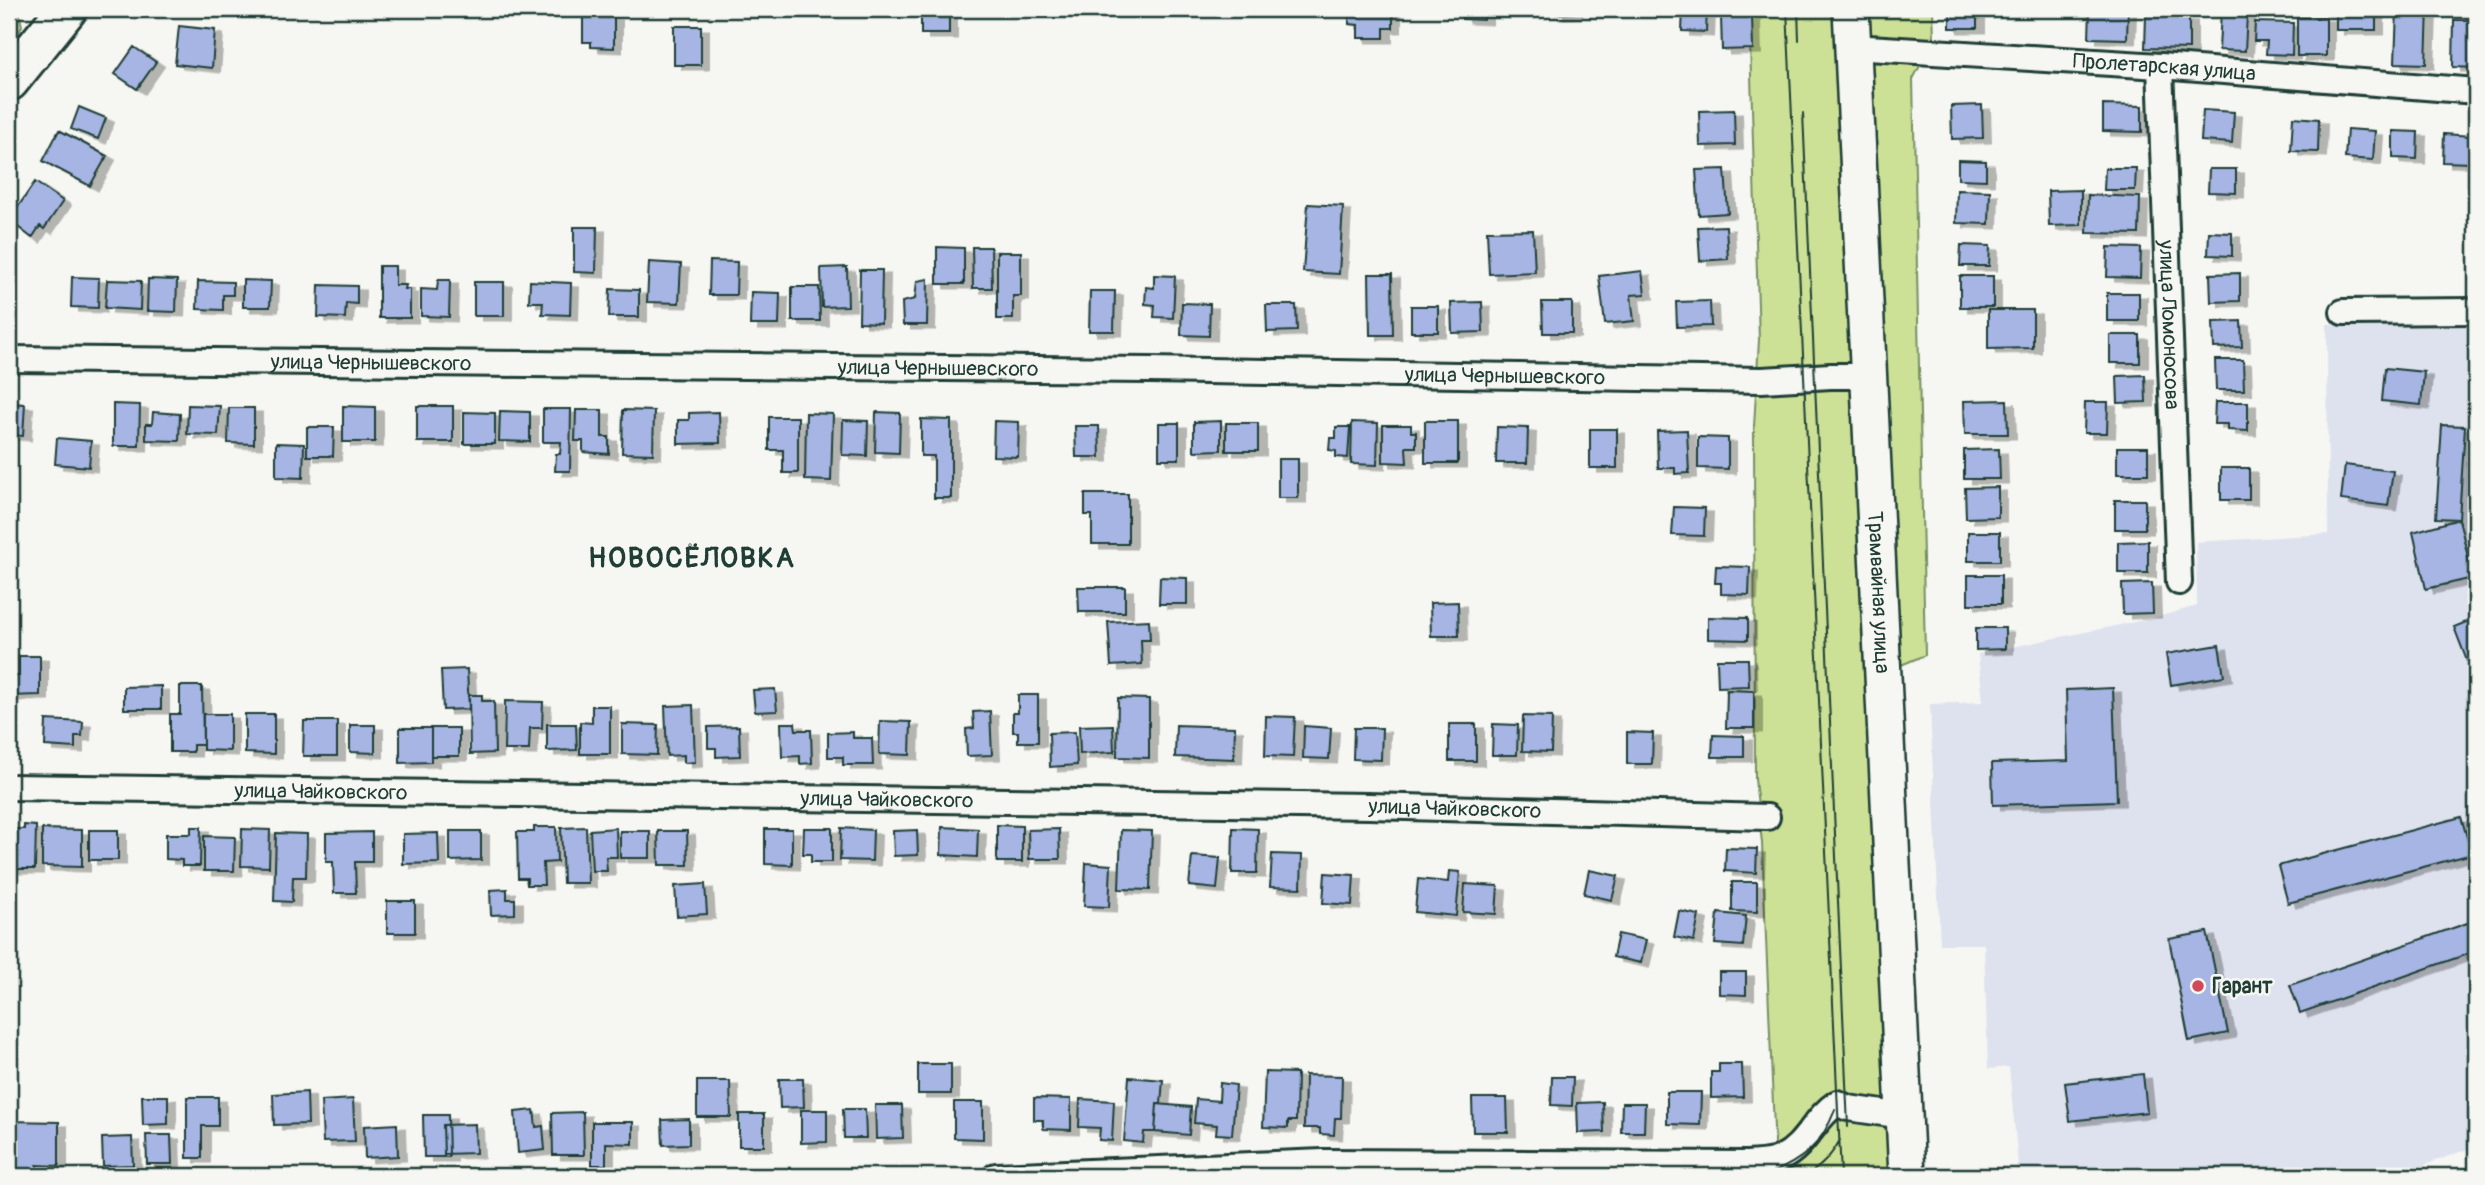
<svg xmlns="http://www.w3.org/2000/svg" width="2485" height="1185" font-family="Pangolin,sans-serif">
<defs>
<filter id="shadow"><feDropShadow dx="8" dy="4.5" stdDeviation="0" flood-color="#0004"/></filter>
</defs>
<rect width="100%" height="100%" fill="#f6f6f2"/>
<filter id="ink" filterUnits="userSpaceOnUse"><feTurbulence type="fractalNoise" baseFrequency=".0143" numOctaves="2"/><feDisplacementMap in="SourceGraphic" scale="14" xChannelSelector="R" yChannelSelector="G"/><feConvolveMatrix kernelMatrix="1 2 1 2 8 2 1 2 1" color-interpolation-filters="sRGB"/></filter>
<g filter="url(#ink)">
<path fill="#dee2ee" d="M2327,324L2476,325V1146L2395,1176H2019L2009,1067L1988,1069L1984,944H1940L1930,704L1983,702L1978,654L2154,618L2197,606L2196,542L2328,534Z"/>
<path fill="#cde196" stroke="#768f65" stroke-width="2" d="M9,9H18L22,26L9,52Z
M1749,9H1839L1894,1176H1776L1762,843L1755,779L1754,427L1759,340Z
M1862,9H1933L1934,39L1913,79L1925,655L1894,668Z"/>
<path fill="#a6b5e4" stroke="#1f3d34" stroke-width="2" filter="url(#shadow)" d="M921,9H949V34H921Z
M1349,9H1393V28H1384V38H1358V25L1349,24Z
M1462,9H1484V20L1462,19Z
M1556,9H1574V13L1556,14Z
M1683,9H1707L1706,32L1682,31Z
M1950,9H1977V28H1950Z
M2090,9H2128L2127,39L2089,38Z
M2221,9H2238V15H2247L2245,51L2219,50Z
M2336,9H2376V30H2336Z
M2397,9H2428L2426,64L2395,63Z
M2146,15L2189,17V49L2145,48Z
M583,16H614V48L591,47V42H583Z
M1752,16L1753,49L1722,50L1721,17Z
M2297,17H2326V56H2297Z
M2454,20H2476V68L2453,67Z
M2255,22L2293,23L2292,55L2266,54L2267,41H2254Z
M179,26L215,30L212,68L175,64Z
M674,26H701V65H674Z
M134,47L156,62L137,89L115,74Z
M1982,105L1983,138L1952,139L1951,106Z
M2103,105L2142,106V132L2103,131Z
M79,107L106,118L98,139L71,129Z
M1734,110L1735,145L1700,146L1699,111Z
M2203,110L2234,112L2232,143L2201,141Z
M2293,117L2319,119L2318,152L2291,151Z
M2347,129L2375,131L2373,160L2345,158Z
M59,130L107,156L90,186L43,161Z
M2393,131L2418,132L2417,159L2393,158Z
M2444,134L2471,136L2470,163L2443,162Z
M1958,160L1986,161V180L1958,179Z
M2105,168H2136L2135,190H2104Z
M1725,169L1728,213L1699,215L1696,170Z
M2209,169H2236V193L2208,192Z
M35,182L63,201L44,229L40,226L32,238L9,220Z
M1957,190L1990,191L1989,224L1956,223Z
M2081,190V225L2049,226L2048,191Z
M2088,195L2140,197L2139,234L2087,233Z
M1308,204L1343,206L1339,274L1303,272Z
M1726,226L1728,259L1700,261L1698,227Z
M574,227H597L596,273L574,272Z
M1533,230L1535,272L1489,274L1487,231Z
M2209,232L2232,233V256L2208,255Z
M1961,245L1990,246L1989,266H1960Z
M937,247L964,248V284H937Z
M972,247H991L992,288H973Z
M2108,247L2141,248L2140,278L2107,277Z
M997,252H1021V296H1013V319H997Z
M710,261L737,262L736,295H709Z
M649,262L681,264L679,303L647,302Z
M379,266H395V285H406L405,289H410V318H379Z
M847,267L848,306L822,307L821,268Z
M860,270H882L881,323L859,322Z
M1642,271L1645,294L1631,295L1634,321L1605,324L1599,276Z
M2240,273V301L2211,302L2210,274Z
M1369,274H1392L1393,335H1370Z
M1154,275L1175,276L1173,318L1154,317L1155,305L1145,304L1146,287L1154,288Z
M1960,276H1993V307H1960Z
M72,277L99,278L98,308L71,307Z
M148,279L177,280L176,312L147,311Z
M928,279L927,325H903L902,302L915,299L917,281Z
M107,280L141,281L140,310L105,308Z
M243,280L271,281L270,307H243Z
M438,280H450L449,317L421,316V289L437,290Z
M198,281L233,282V295H223V310L197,309Z
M530,281L571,283L570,315L542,314L543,302H529Z
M474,282H504V316H474Z
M319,285L357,286V304L346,303L345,318L318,317Z
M792,287H819L820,321H792Z
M610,289L639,290V317H609Z
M1090,291H1115L1114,331H1089Z
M751,292L780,293L779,325H750Z
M2107,293H2139V321H2107Z
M1710,301L1711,326L1677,327L1676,302Z
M1482,302L1483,332L1452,333L1451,303Z
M1542,302H1572V333H1543Z
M1182,303L1210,304L1209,336L1181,335Z
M1266,305H1296L1297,331L1267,332Z
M1411,306H1438V332H1411Z
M1988,310H2033V348L1988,349Z
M2241,321L2242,347L2214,348L2213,322Z
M2110,335H2140V363H2110Z
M2215,360H2243L2244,390H2216Z
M2385,368L2424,372L2421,405L2382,401Z
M2145,375L2146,402L2118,403L2117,376Z
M2007,400L2008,434H1965L1964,401Z
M2085,402H2108L2107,433H2084Z
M2215,402H2248V431L2228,430V424H2214Z
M9,403L25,404L23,436L9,435Z
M113,404L140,405L139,446H113Z
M188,405L220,406L218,435L187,434Z
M343,406L375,407V442H343Z
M417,406H453V442H417Z
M229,408H254V444L228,443Z
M543,409H571L570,471H555L556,454H560L561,442H543Z
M576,410H602V437H609V454L583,452V441H575Z
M623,410L654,411L653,454L622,453Z
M500,411L530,412V442L499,441Z
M153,412L180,414L179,441L146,440V424H152Z
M464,412L495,413V444H464Z
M719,412L720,443L678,444V420H689V413Z
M876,412L900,413L899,453L875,452Z
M806,413L833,414L831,481L805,480Z
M769,417H798V473H783V450H769Z
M921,419L951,420V498H934V456H921Z
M843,420L868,421L867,456L842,455Z
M994,421L1019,422L1018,457L993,456Z
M1221,421V450L1194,451V422Z
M1425,421H1458V463H1425Z
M1352,422L1378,423L1377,465L1351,464Z
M1159,423H1179V459H1159Z
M1226,423H1258V451H1226Z
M1383,425H1411V432H1416V447H1406L1407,463L1383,462Z
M2442,425L2465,426L2459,519L2436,518Z
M1075,426H1099L1100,457H1076Z
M307,427H334L333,456H307Z
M1336,427H1350L1348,458L1336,457V451L1329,450L1330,438H1336Z
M1497,427L1528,428L1527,463H1496Z
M1590,429H1617V468H1590Z
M1687,430L1689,473L1675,474V468H1658L1657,431Z
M1698,437L1728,438V469L1698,468Z
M57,438L91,441L89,467L55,464Z
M276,443L304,444L303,478L276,477Z
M2117,447H2148V474H2117Z
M1999,449L2000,479H1964V450Z
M1278,459H1298V498H1278Z
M2345,465L2393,471L2388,506L2341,500Z
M2221,468H2249V500H2221Z
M1998,487V517L1966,518L1965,488Z
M1085,494H1128V544H1092V515H1085Z
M2115,500H2145V529H2115Z
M1674,507L1705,508L1704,536L1672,535Z
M2459,519L2473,578L2426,589L2413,532Z
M1968,532H2000V561H1968Z
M2148,541V573H2118V542Z
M1716,566L1750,567L1749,595L1721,594V583H1715Z
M1968,575H2001V604H1968Z
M1160,577L1187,578V604H1159Z
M2152,583L2153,613L2123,614L2122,584Z
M1078,587H1125V612H1079Z
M1458,602L1459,636H1431L1430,603Z
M1708,617L1748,618V640L1708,639Z
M2476,618V658L2467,661L2454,627Z
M1149,620L1150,640H1141L1142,664L1111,666L1108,622Z
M1976,628H2005V649L1976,650Z
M2219,645L2224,676L2171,685L2166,654Z
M19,656H40V695L9,696V676H19Z
M1717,659H1748L1749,686L1718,687Z
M467,669L469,709L443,710L441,670Z
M161,686V709H124V687Z
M180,686H202L203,745H193V752H170V714H180Z
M2113,688L2117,801L1993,805L1992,763L2068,761L2066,690Z
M775,689L777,711L755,712L753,690Z
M1727,690L1754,691V728H1726Z
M469,695H482V701H494L495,753L470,754Z
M1018,695H1038V742H1018V732H1013V713H1018Z
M1118,698L1149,699V758L1117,757Z
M505,701L543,702L542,728H530L529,750H504Z
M693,705L695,762L684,763V755L667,756L665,706Z
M592,706H610V754H580V722L592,723Z
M990,711L992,755L967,756L966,729L974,728L973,712Z
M203,714H230V751L203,750Z
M245,714H274V754L245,753Z
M1266,716L1295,717L1293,757L1265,756Z
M1523,716L1552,717L1551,752L1522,751Z
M46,720L83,722L82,736H75V748L45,746Z
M304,721H337V756H303Z
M880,721L911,722L910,755L879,754Z
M781,723H795L796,730H811L812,763L800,764V756L782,757Z
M547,724H576L577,750L547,751Z
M622,724L658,725L657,755L622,754Z
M1449,724H1476V761H1449Z
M1493,724L1518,725L1517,755H1492Z
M350,725H375V753L350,752Z
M1113,725L1114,752L1080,754L1079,726Z
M1176,725L1235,727L1234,759L1175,757Z
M739,726L740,756L716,757V748H708V727Z
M1304,726L1331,728L1329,759L1303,758Z
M400,728H431V762L400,763Z
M431,728H459V756H431Z
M1354,728H1382L1381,760L1353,759Z
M853,732V738H872L873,765H843V757H828V733Z
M1075,732L1077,765L1050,767L1049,733Z
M1627,732L1653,733L1652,764H1627Z
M1713,735L1744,736V757H1712Z
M2461,817L2472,854L2288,903L2278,866Z
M24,825L36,826L35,869H9V829H24Z
M997,825L1022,826V862H997Z
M191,827H201L200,866H182V860L166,859V834H191Z
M534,827H556L557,862L543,863L544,885H527V878H518L517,832H534Z
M586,827L588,883H563L561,828Z
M942,827L978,829L977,857L941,855Z
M616,828L617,857H606L607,871H592L590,830Z
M804,828H832V862H811V854H803Z
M841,828L873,830L872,861L840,860Z
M1233,828L1258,829L1257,873H1232Z
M42,829L82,830V867L42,866Z
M242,829L270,830L269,867L241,866Z
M765,829H792V865L765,864Z
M1059,829L1060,859H1029L1028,830Z
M89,830H118V860H89Z
M917,830L918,855L894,856L893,831Z
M1121,830L1152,831L1150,890L1119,889Z
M450,831H481V860L450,861Z
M620,831H650V858H620Z
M658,831H687L688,865H659Z
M372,832V862H355L356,893H334L333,862H326V833Z
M276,833L307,834L306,877H293L292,902L274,901Z
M438,833L439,863L403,864V834Z
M204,836L235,837L234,871H204Z
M1726,848L1757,849L1756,873L1725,871Z
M1272,854L1302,855L1301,888L1270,887Z
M1192,856L1220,858L1217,889L1189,886Z
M1086,863L1111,865L1109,907L1084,906Z
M1589,870L1618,876L1612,900L1584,894Z
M1449,871L1460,872L1456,916L1415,912L1418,879L1448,882Z
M1325,873L1354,875L1352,905L1323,903Z
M1732,882H1757V912L1732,911Z
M705,884L707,914L677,916L675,886Z
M1465,884L1498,886L1496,914L1463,912Z
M507,889V899H515V914L491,915L490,890Z
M387,901H415V933H387Z
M1679,911L1699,915L1694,941L1674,937Z
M1718,913L1746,916L1743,946L1715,944Z
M2476,920V951L2300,1013L2290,985Z
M2207,932L2228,1033L2189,1041L2169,939Z
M1618,934L1646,940L1641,963L1613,957Z
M1719,972H1746V995L1719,994Z
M918,1064H951V1094H918Z
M1719,1064H1742L1743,1097L1711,1098V1072H1719Z
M1265,1072L1297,1073L1296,1121H1288V1128L1263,1127Z
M2143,1074L2147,1112L2070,1121L2065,1083Z
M1305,1075L1342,1076L1341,1118H1335L1334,1135L1320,1134V1128H1304Z
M1129,1077L1163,1080L1161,1104H1157L1155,1132H1144L1143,1143L1124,1141Z
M1552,1077H1573L1572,1106L1551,1105Z
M779,1079H803L804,1107L780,1108Z
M697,1081H730L731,1117H697Z
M1220,1083L1236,1085L1232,1135L1216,1134L1217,1125L1194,1123L1196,1099L1219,1101Z
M307,1092L308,1124L274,1125L273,1094Z
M1667,1092H1701L1700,1125L1667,1124Z
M142,1096H168V1124L143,1125Z
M187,1097H218V1126H202V1158H187Z
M1034,1098L1071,1099V1130L1043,1129V1120H1034Z
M1472,1098H1507L1508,1132H1473Z
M353,1099L355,1141L323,1142L321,1101Z
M1080,1099L1114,1101L1112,1141L1099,1140L1100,1128L1079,1127Z
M954,1102H983V1139L954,1138Z
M1603,1102L1604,1132L1578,1133L1577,1103Z
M1622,1103H1645L1644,1132H1621Z
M1157,1104L1191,1107L1189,1135L1155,1132Z
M875,1105H902L903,1138L876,1139Z
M843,1109H865L866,1138H844Z
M534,1110L536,1127L543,1126L545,1150L518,1153L515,1112Z
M801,1110H827V1142L801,1143Z
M583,1112L584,1155H553L552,1113Z
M739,1114H764V1146H739Z
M423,1115H448L449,1157H424Z
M689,1119V1144L663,1145L662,1120Z
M10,1121L59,1122V1166L37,1165V1172H10Z
M592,1122H633V1144L606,1143V1165H592Z
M397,1124L398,1156L365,1158L364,1126Z
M475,1124L476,1153L444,1154L443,1125Z
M146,1135H171L172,1164H147Z
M132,1137L133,1165L103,1166L102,1138Z"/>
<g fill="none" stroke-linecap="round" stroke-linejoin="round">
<g stroke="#1f3d34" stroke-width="30">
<g id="minor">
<path id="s1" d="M1852,47L2160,66L2476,91"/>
<path id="s2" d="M2160,66L2179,582"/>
<path d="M2343,312L2476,311"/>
<path id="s3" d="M9,359L1149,370L1762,380L1831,376H1868"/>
<path id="s4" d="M9,787L1369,806L1767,817"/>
<path d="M996,1176L1323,1162L1748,1164C1758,1163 1772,1163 1781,1158C1807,1145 1814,1118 1837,1103L1848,1108L1904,1116"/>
</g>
</g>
<g stroke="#1f3d34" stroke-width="40">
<g id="secondary">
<path id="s5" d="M1851,9L1907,1176"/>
</g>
</g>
<g stroke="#1f3d34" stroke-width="44">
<path id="primary" d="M9,81L67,9"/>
</g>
<use href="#minor" stroke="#f6f6f2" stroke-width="24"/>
<use href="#secondary" stroke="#f6f6f2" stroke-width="35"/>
<use href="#primary" stroke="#f6f6f2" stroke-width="38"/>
<path stroke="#1f3d34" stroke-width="2" d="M1787,9L1841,1176
M1798,9L1799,40
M1803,113L1848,1127
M1767,1175C1802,1161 1821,1146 1835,1110
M1744,1176H1776
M1804,1176C1821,1168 1831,1156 1840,1140"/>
</g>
</g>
<circle fill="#d1495b" stroke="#f6f6f2" stroke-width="2.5" cx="2198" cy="986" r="7"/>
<g text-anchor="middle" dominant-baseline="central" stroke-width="5" stroke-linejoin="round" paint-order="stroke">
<g font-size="21" fill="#1f3d34" stroke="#f6f6f2">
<text stroke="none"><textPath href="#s1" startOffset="313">Пролетарская улица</textPath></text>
<text stroke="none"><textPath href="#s2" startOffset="259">улица Ломоносова</textPath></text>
<text stroke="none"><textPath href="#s3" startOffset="362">улица Чернышевского</textPath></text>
<text stroke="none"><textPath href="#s3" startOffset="929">улица Чернышевского</textPath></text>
<text stroke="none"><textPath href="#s3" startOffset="1496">улица Чернышевского</textPath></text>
<text stroke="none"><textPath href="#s5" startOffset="584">Трамвайная улица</textPath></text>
<text stroke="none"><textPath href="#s4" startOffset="312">улица Чайковского</textPath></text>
<text stroke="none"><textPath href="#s4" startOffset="878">улица Чайковского</textPath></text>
<text stroke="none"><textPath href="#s4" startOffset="1446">улица Чайковского</textPath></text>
</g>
<g font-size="21" font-weight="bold" fill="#1f3d34" stroke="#f6f6f2" text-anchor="start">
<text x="2212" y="986">Гарант</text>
</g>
<g font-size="28" font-weight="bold" letter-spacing="2" fill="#1f3d34" stroke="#f6f6f2">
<text x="692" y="558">НОВОСЁЛОВКА</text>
</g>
</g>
<rect width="2485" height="1185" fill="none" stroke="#f6f6f2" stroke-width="35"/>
<rect x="18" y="18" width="2450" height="1150" fill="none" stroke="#1f3d34" stroke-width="2.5" filter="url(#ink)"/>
</svg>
